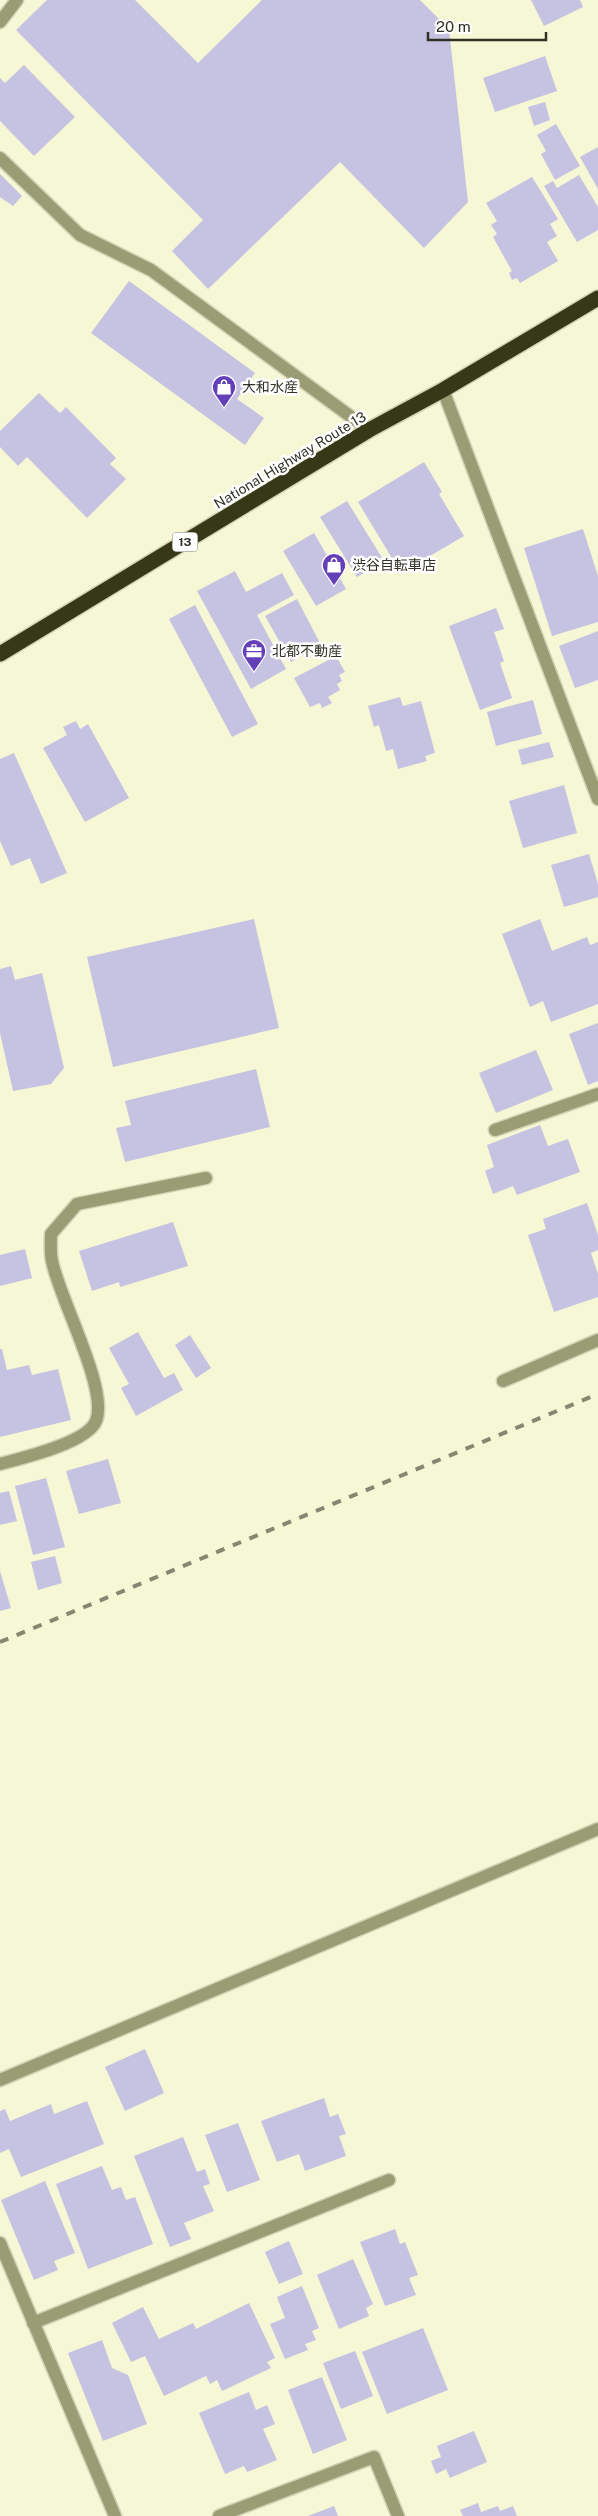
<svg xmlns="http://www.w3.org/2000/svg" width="598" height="2516" font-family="'Public Sans','Noto Sans JP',sans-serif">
<rect width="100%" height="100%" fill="#f5f7d5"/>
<path fill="#c6c2e2" d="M47,0H135L198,63L262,0H420L449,29L468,202L424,248L340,162L208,289L172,251L203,220L16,30Z
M531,0H580L583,7L544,26Z
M545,56L557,91L495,112L483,78Z
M24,65L75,117L34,156L0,121V78L5,83Z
M545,102L550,120L534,126L528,107Z
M556,124L580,166L555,180L541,154L546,151L537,135Z
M598,147V189L580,157Z
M0,174L22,196L13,206L0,197Z
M579,175L598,207V230L577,242L544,186L553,181L557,188Z
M532,177L558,219L550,224L557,236L547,242L558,261L520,283L517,278L512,280L509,273L512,271L493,237L497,234L491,225L497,221L486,203Z
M129,281L255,373L237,399L264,418L245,445L91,333Z
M39,393L60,413L66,407L116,458L110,464L126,479L87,518L27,457L18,466L0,447V431Z
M424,462L442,492L439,494L464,536L401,573L358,502Z
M347,501L384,561L357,577L320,517Z
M583,529L598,576V622L552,636L524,548Z
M314,533L346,589L316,606L283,551Z
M235,571L246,592L282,573L294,595L257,615L286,669L251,689L197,591Z
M297,599L321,645L291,662L265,616Z
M195,605L258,724L232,737L169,619Z
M496,608L504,629L494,632L504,661L500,663L512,698L480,710L449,626Z
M598,631V680L575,688L559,646Z
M336,656L345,672L339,675L342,681L337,684L340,690L328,697L332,703L322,708L320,703L310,707L294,678Z
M400,697L403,706L421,701L435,753L425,756L427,761L398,769L393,749L386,751L379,725L374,727L368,706Z
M533,700L542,734L496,746L487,712Z
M76,721L80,729L88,724L129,798L85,822L43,748L67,735L63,727Z
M549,742L554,757L522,765L518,750Z
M14,753L67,873L41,884L30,858L11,866L0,841V759Z
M564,785L577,833L523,848L509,801Z
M589,854L598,884V897L564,907L551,865Z
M254,919L279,1028L113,1067L87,957Z
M540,919L552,951L587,937L590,945L598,942V1004L551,1022L543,1001L530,1007L502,934Z
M11,966L15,980L42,973L64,1068L51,1084L13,1091L0,1033V969Z
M598,1023V1081L588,1085L569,1034Z
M536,1050L553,1090L496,1113L479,1073Z
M256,1069L270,1127L125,1162L116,1128L131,1125L125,1101Z
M540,1125L548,1146L568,1139L580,1172L517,1195L513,1186L493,1194L485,1171L494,1167L487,1145Z
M587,1203L598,1235V1250L591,1253L598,1274V1297L554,1312L528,1235L546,1229L543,1219Z
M173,1222L188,1266L120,1287L119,1282L92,1291L79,1251Z
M25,1249L32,1278L0,1286V1255Z
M138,1332L164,1378L174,1373L183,1390L136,1416L121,1388L129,1384L109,1348Z
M190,1335L211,1368L196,1378L175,1345Z
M0,1349H2L7,1370L29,1365L32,1375L58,1369L71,1420L0,1437Z
M108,1459L121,1503L79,1514L66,1471Z
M46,1478L65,1547L33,1555L15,1486Z
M9,1491L17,1521L0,1525V1493Z
M55,1556L62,1583L38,1590L31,1562Z
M0,1571L11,1608L0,1611Z
M145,2049L164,2093L125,2111L105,2067Z
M324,2098L330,2117L338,2114L346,2134L339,2136L346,2156L305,2171L299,2154L277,2162L261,2121Z
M87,2101L104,2144L21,2177L9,2149L0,2153V2111L5,2109L10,2121L51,2104L54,2114Z
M238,2123L260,2180L227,2192L205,2135Z
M183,2137L197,2172L205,2169L210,2184L203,2186L214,2211L184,2223L191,2239L170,2247L134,2156Z
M102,2166L112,2190L121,2187L126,2200L135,2197L153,2244L88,2269L56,2184Z
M45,2181L75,2253L54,2261L58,2270L34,2280L1,2200Z
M395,2229L400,2244L405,2242L418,2275L409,2278L416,2295L385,2306L360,2242Z
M289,2241L303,2274L279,2284L265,2252Z
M353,2259L373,2304L366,2308L369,2316L339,2329L317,2275Z
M302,2286L319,2328L312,2331L316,2340L305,2344L308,2350L285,2359L270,2324L285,2318L277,2297Z
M249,2303L275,2358L267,2362L271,2368L222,2391L217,2380L210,2384L206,2376L164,2396L145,2356L131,2362L112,2323L143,2307L159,2339L193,2323L196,2329Z
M423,2328L448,2390L387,2414L362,2352Z
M102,2340L112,2368L128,2375L147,2424L103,2441L68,2353Z
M355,2351L373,2396L341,2409L323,2363Z
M322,2377L347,2440L313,2454L288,2390Z
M249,2392L256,2410L267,2405L275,2424L263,2429L277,2460L247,2472L244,2466L225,2474L199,2413Z
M474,2431L487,2462L450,2478L446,2469L436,2474L431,2461L441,2457L437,2446Z
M478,2503L481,2512L498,2506L500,2511L513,2506L517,2516H463L460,2510Z
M334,2506L338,2516H308Z"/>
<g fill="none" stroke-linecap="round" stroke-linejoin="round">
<g stroke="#d2d3b5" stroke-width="15">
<path id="minor" d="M0,22L17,0
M0,158L80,235L151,270L369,430
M443,390L598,799
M495,1130L598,1094
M503,1381L598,1340
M0,1464C22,1458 87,1443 96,1421C109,1389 59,1298 52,1261C50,1252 51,1243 51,1234L77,1204L206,1178
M0,2080L598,1829
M0,2243L115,2516
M33,2323L389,2180
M219,2516L374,2457L398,2516"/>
</g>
<g stroke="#d2d3b5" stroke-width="18">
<path id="highway" d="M0,654L369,430L443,390L598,298"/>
</g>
<use href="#minor" stroke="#9a9c73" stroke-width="12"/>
<use href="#highway" stroke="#373817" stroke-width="15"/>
<path stroke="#858771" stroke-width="4" stroke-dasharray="9 9" stroke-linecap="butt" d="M0,1642L598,1394"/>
</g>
<defs>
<g id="shop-pin" transform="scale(1.25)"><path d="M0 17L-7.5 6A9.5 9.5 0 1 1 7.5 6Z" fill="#6340b8" stroke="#fff"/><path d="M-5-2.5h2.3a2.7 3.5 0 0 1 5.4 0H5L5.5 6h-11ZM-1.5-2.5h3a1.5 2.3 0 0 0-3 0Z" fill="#fff"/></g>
<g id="office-pin" transform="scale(1.25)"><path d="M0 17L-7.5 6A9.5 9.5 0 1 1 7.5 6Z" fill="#6340b8" stroke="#fff"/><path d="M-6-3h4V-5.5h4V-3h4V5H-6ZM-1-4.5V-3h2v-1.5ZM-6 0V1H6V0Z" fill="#fff"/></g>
</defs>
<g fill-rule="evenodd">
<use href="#shop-pin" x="224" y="387"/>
<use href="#shop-pin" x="334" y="565"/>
<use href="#office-pin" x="254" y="651"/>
</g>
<g text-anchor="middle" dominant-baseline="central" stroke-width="5" stroke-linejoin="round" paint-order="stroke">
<rect fill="#fff" stroke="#6e6f66" stroke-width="1" x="172.5" y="532.5" width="25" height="19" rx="4"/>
<g font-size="12" font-weight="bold" fill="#303124">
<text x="185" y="542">13</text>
</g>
<g font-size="14" fill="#303124" stroke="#fff" text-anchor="start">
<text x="242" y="387">大和水産</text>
<text x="352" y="565">渋谷自転車店</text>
<text x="272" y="651">北都不動産</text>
</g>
<g font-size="14" fill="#303124" stroke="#fff">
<text transform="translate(290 460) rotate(-31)">National Highway Route 13</text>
</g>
</g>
<path d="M428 32v8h118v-8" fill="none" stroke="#303124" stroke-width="2.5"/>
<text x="436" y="32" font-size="15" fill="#303124" stroke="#ffffff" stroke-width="4" paint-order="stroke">20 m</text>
</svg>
